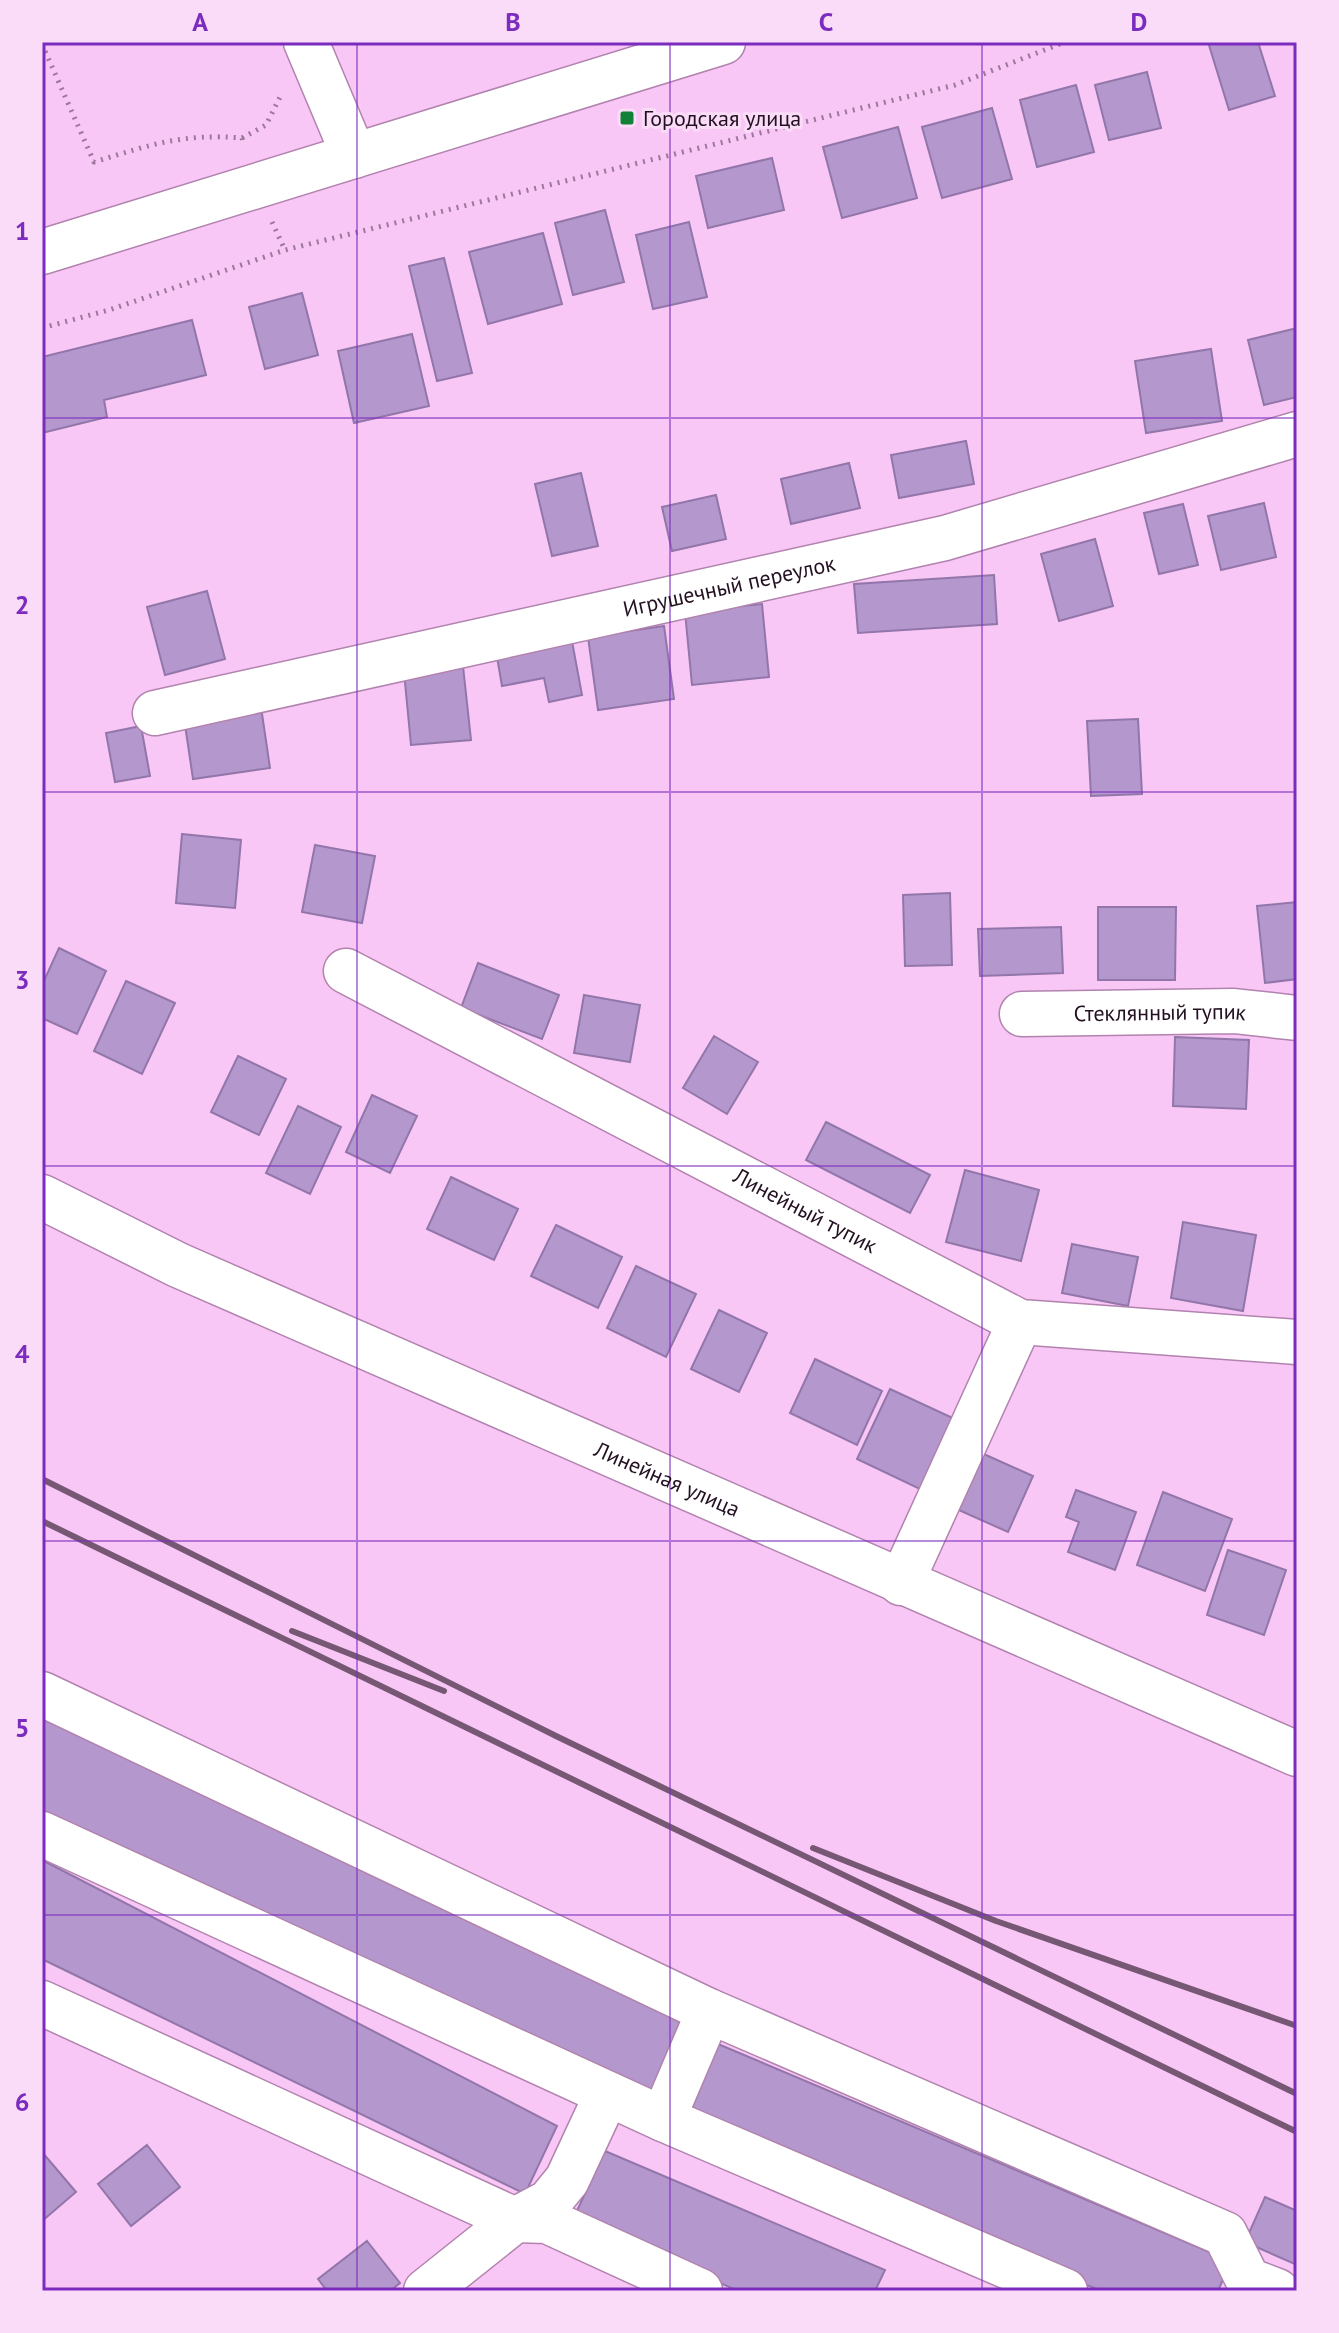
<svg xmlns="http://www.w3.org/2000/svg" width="1339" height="2333" font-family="'PT Sans',sans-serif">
<rect width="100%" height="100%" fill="#f9c7f5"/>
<path fill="#b498cd" stroke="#9276aa" stroke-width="2" d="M1208,42H1258L1275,96L1229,110Z
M1147,72L1161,128L1109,140L1095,85Z
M1076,85L1094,152L1037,167L1020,100Z
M992,108L1012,179L942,198L922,127Z
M898,127L917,198L842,218L823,147Z
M772,158L784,210L708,228L696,176Z
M605,210L624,282L573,295L555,223Z
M689,222L707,297L653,309L636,235Z
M543,233L562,304L488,324L469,252Z
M444,258L472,373L437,381L409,266Z
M302,293L318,355L265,369L249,307Z
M192,320L206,375L104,400L107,417L42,433V357Z
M1297,328V397L1264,405L1248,340Z
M412,334L429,406L354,423L338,351Z
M1211,349L1222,421L1146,433L1135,361Z
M966,441L974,484L899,498L891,455Z
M849,463L860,508L791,524L781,479Z
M581,473L598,546L552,556L535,484Z
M716,495L726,539L672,551L662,507Z
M1264,503L1276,557L1221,570L1208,516Z
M1183,504L1198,565L1159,574L1144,513Z
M1095,539L1113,606L1059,621L1041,554Z
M994,575L997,624L858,633L854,584Z
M207,591L225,659L165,675L147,607Z
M762,604L769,677L692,685L685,612Z
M664,626L674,699L598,710L588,637Z
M571,636L582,695L549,702L544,678L502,686L496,651Z
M463,666L471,740L411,745L404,672Z
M261,707L270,768L193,779L184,718Z
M1138,719L1142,794L1091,796L1087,721Z
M141,726L150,776L115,782L106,733Z
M182,834L241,840L235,908L176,903Z
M315,845L375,856L362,923L302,912Z
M950,893L952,965L905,966L903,895Z
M1297,902V979L1265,983L1257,906Z
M1098,907H1176L1175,980H1098Z
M1061,927L1063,973L980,976L978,929Z
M59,948L106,971L77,1034L42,1018V985Z
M478,963L559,995L542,1039L461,1008Z
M126,981L175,1003L142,1074L94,1051Z
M584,995L640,1005L630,1062L574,1053Z
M714,1036L758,1062L727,1114L683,1088Z
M1175,1037L1249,1040L1246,1109L1173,1106Z
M238,1056L286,1079L259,1135L211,1112Z
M372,1095L417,1116L390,1173L346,1152Z
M298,1106L341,1127L310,1194L266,1173Z
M826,1122L930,1175L910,1213L806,1160Z
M965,1170L1039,1190L1021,1261L946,1242Z
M451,1177L518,1209L494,1260L427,1229Z
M1183,1222L1256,1235L1243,1311L1171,1298Z
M556,1225L622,1257L598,1308L531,1276Z
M1072,1244L1138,1257L1128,1306L1062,1293Z
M636,1266L696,1294L666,1357L607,1328Z
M719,1310L767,1333L739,1392L691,1369Z
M815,1359L882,1391L857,1445L790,1413Z
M890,1389L957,1420L924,1491L857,1459Z
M977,1451L1033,1476L1008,1532L952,1507Z
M1076,1490L1136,1512L1115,1570L1068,1552L1079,1522L1066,1517Z
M1163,1492L1232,1519L1205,1591L1137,1565Z
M1228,1550L1286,1570L1264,1635L1207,1615Z
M42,1715L686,2015L650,2101L42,1815Z
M42,1860L557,2126L525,2194L42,1959Z
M718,2044L1231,2261L1218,2291H1101L687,2117Z
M147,2145L180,2187L131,2226L98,2184Z
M605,2151L885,2270L875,2291H738L574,2217Z
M42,2152L76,2192L42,2221Z
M1265,2197L1297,2211V2265L1245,2242Z
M367,2241L400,2283L390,2291H327L318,2279Z"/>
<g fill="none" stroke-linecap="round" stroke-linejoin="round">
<g stroke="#b183ae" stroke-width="47">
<g id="minor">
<path d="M306,42L354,156"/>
<path id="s1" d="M155,713L945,538L1297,434"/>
<path id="s2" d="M346,971L1020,1322L1297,1342"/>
<path id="s3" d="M1022,1014L1234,1011L1297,1018"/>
<path id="s4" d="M42,1197L178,1265L1297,1754"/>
<path d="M901,1583L1020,1322"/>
<path d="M42,1694L709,2011L1225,2234L1248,2280L1277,2291"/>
<path d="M42,1834L663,2119L1065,2291"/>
<path d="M42,2003L515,2220L547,2221L700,2291"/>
<path d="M663,2119L709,2011"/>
<path d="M426,2291L515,2220L549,2202L567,2180L607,2094"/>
</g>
</g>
<g stroke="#b183ae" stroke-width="47">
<path id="major" d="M42,252L723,42"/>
</g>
<path stroke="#9c789a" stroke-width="5" stroke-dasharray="2 6" stroke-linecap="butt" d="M42,44L94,162C150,145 182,133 242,138L244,145
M242,138L266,125L282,93
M272,222L285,250
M42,328L109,310L285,250L955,85L1065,42"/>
<use href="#minor" stroke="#fff" stroke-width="44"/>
<use href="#major" stroke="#fff" stroke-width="44"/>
<path stroke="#765774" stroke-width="6" d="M42,1479L556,1736L1297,2094
M42,1521L1297,2132
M292,1631L444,1691
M813,1848L996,1921L1297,2026"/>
</g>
<path fill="none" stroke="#7b2cbf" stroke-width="2" stroke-opacity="0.55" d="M357,42V2291M670,42V2291M982,42V2291M42,418H1297M42,792H1297M42,1166H1297M42,1541H1297M42,1915H1297"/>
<rect fill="#118138" stroke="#fbdcf8" stroke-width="3" x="619" y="110" width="16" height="16" rx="4"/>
<g text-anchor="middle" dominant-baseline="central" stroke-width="6" stroke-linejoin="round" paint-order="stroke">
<g font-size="22" fill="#231122" stroke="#fbdcf8" text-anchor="start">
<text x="643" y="118">Городская улица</text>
</g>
<g font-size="22" fill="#231122" stroke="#fbdcf8">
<text stroke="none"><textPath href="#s1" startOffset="588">Игрушечный переулок</textPath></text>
<text stroke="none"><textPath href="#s3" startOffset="138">Стеклянный тупик</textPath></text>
<text stroke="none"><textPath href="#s2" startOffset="518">Линейный тупик</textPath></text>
<text stroke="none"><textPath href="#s4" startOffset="686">Линейная улица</textPath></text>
</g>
</g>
<rect width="1339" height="2333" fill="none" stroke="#fbdcf8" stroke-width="88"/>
<rect x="44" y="44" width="1251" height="2245" fill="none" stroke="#7b2cbf" stroke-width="3"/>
<g font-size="26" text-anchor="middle" font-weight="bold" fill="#7b2cbf">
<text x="200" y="31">A</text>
<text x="513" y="31">B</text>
<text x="826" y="31">C</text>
<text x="1139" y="31">D</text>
<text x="22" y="240">1</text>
<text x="22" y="614">2</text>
<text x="22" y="989">3</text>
<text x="22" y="1363">4</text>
<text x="22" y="1737">5</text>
<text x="22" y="2111">6</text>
</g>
</svg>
